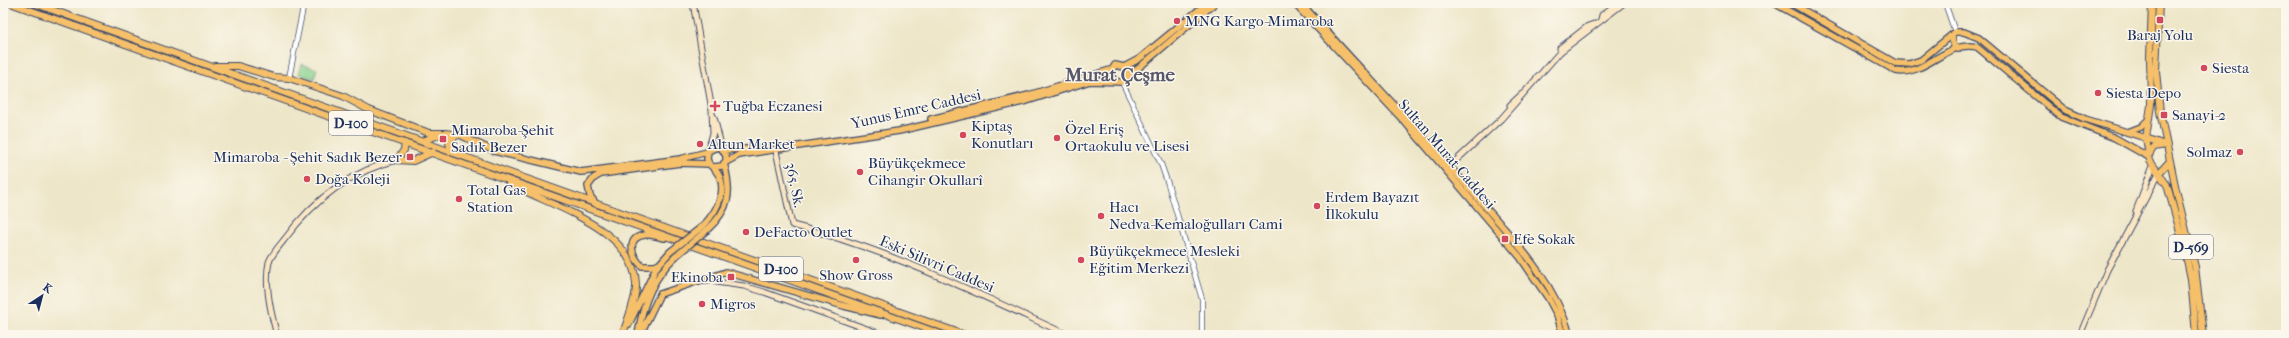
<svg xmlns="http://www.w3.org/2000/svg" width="2289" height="338" font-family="'IM FELL French Canon',serif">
<rect width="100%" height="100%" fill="#fbf7ec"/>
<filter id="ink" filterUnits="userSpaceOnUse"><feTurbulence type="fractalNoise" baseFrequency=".025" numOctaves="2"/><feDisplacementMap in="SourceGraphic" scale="8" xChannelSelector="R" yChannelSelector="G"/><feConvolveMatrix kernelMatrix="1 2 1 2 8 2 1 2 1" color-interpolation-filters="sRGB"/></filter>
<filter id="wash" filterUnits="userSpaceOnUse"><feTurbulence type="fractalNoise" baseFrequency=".012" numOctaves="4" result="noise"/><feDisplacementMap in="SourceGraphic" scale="16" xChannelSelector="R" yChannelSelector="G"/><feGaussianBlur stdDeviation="0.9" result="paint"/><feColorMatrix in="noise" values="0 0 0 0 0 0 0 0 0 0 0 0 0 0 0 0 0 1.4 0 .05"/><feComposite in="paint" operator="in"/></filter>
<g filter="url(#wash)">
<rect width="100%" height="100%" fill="#eee6c8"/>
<path fill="#8bd38e" stroke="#538176" d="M302,64L317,69L314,79L299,74Z"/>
</g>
<g filter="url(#ink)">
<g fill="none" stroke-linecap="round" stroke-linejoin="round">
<g stroke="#3b4a6e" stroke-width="6">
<path id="tertiary" d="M1945,3L1955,32
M289,78L304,3
M1122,82L1161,164L1168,184L1202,299V335"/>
</g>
<g stroke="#3b4a6e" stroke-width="7">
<path id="secondary" d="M693,3L712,110L713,133L708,151
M1601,19L1602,15L1618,3
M1560,52V48L1588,26L1594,24
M1510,105L1522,94
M714,117L722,149
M776,151L792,225C888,249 978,294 1068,335
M1450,166L1501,119L1560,52L1624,3
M2136,211L2153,166
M702,280L744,286L764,292L884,335
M277,335C271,314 264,284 269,262C272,254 279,246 284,240C312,202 350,171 397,160
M2080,335L2107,270L2159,173"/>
</g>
<g stroke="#3b4a6e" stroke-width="8">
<path id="primary" d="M1294,3L1404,121L1520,257L1548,298L1557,315L1563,335
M1301,3C1358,67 1418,129 1474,194C1511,237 1554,279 1570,335
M1774,3L1896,71C1925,77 1948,39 1977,47L2061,117L2115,138L2149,157
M1791,3L1895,63L1909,64L1921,60L1955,32H1964L1979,38L2065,110L2085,119L2146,138
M1952,35L1953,44L1958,49
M1124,67L1139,59L1207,3
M1114,81L1110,73L1115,65L1124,67L1127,71L1126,78
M931,119L1029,95L1110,70
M2128,132L2141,127L2149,119
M460,135L494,151L581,172L680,159L707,152
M724,150L767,148
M726,162L739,155L899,131L1027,101L1090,81L1122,82L1215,3
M709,164L707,159L708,151L717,147L722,149L726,156V162L722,166L713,167
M596,204L590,196L588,186L594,178L601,174L680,163L709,164C733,182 719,209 703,226
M707,230C730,209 732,193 724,163
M659,264L655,266H642C632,257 625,237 645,235C652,234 658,237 664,238
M629,324L656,268L670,252
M638,335C642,305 654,276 676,256
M640,335L660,294L726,272L844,306L881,315"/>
</g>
<g stroke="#3b4a6e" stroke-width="8">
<path id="trunk" d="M10,3L944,335
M33,3L965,335
M2152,3L2150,57L2151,105L2146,138L2150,161L2167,185L2184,246L2191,279L2196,335
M2159,3L2156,71L2160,112L2176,190L2195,267L2203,335
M215,66H238L274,77L289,78L343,96L369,110L429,133H445
M2146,138L2165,145
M422,141L445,133L460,135
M451,151L449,143L450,139L458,135
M2149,155L2154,147L2166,145
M397,160L413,161L433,152
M397,160L404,150L405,143
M2159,173L2170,161
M509,183C549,206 634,227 636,284C637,298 627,320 623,334"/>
</g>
<use href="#tertiary" stroke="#fff" stroke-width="4.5"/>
<use href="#secondary" stroke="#fbe6c4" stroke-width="5"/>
<use href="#primary" stroke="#f6c06b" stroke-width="5.5"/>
<use href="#trunk" stroke="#f6c06b" stroke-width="6"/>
<g stroke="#3b4a6e" stroke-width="8" stroke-linecap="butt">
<path id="primary-bridge" d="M670,252L703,226
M676,256L707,230"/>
</g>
<use href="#primary-bridge" stroke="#f6c06b" stroke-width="5.5"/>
</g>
</g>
<g fill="#d1495b" stroke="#fbf7ec" stroke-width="1.5">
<rect x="2156" y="16" width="8" height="8" rx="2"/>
<circle cx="1177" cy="21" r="4"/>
<circle cx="2204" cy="68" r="4"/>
<circle cx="2098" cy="93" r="4"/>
<path d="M713 100h4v4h4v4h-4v4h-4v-4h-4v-4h4z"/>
<rect x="2160" y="111" width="8" height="8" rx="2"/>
<circle cx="963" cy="135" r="4"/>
<circle cx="1057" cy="138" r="4"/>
<rect x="439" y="135" width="8" height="8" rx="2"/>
<circle cx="700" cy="144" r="4"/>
<circle cx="2240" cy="152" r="4"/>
<rect x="406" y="153" width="8" height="8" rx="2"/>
<circle cx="860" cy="172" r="4"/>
<circle cx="307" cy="179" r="4"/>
<circle cx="459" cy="199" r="4"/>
<circle cx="1317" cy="206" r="4"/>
<circle cx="1101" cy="216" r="4"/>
<circle cx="746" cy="232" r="4"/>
<rect x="1501" y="235" width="8" height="8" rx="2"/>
<circle cx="856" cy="260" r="4"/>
<circle cx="1081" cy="260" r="4"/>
<rect x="727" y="273" width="8" height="8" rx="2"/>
<circle cx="702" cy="304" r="4"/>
</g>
<g text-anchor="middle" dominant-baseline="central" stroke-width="3" stroke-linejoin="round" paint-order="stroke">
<g fill="#fbf7ec" stroke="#5e6b89" stroke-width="1">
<rect x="329" y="111" width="44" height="24" rx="3"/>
<rect x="2169" y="235" width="44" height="24" rx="3"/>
<rect x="759" y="257" width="44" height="24" rx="3"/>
</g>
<g font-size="14" font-weight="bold" fill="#1b2f5e">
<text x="351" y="123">D-100</text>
<text x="2191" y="247">D-569</text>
<text x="781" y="269">D-100</text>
</g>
<g font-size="15" fill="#1b2f5e" stroke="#fbf7ec" text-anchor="start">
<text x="1185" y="21">MNG Kargo-Mimaroba</text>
<text x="2160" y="35" text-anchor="middle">Baraj Yolu</text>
<text x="2212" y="68">Siesta</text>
<text x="2106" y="93">Siesta Depo</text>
<text x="723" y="106">Tuğba Eczanesi</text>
<text x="2172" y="115">Sanayi-2</text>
<text x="971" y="126">Kiptaş<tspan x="971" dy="17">Konutları</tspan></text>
<text x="1065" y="129">Özel Eriş<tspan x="1065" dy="17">Ortaokulu ve Lisesi</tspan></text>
<text x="451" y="130">Mimaroba-Şehit<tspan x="451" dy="17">Sadık Bezer</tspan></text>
<text x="708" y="144">Altun Market</text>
<text x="2232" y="152" text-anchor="end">Solmaz</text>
<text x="402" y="157" text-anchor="end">Mimaroba - Şehit Sadık Bezer</text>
<text x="868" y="163">Büyükçekmece<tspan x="868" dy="17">Cihangir Okullarî</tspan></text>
<text x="315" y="179">Doğa Koleji</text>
<text x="467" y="190">Total Gas<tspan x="467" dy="17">Station</tspan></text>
<text x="1325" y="197">Erdem Bayazıt<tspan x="1325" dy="17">İlkokulu</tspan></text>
<text x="1109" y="207">Hacı<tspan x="1109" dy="17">Nedva-Kemaloğulları Cami</tspan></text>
<text x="754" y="232">DeFacto Outlet</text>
<text x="1513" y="239">Efe Sokak</text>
<text x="1089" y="251">Büyükçekmece Mesleki<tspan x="1089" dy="17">Eğitim Merkezi</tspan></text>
<text x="856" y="275" text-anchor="middle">Show Gross</text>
<text x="723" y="277" text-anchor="end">Ekinoba</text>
<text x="710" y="304">Migros</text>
</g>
<g font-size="15" fill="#1b2f5e" stroke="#fbf7ec">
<text transform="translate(916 109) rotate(-13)">Yunus Emre Caddesi</text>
<text transform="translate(1447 154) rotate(49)">Sultan Murat Caddesi</text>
<text transform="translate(795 185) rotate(78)">365. Sk.</text>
<text transform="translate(937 264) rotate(23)">Eski Silivri Caddesi</text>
</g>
<g font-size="19" font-weight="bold" fill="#57586b" stroke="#fbf7ec">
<text x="1120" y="75">Murat Çeşme</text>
</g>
</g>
<rect width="2289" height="338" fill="none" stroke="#fbf7ec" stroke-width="16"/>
<g transform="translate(42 296) rotate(36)" stroke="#fbf7ec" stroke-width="3" paint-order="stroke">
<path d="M0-3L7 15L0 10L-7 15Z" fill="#1b2f5e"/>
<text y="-6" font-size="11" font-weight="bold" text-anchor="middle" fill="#1b2f5e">K</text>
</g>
</svg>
